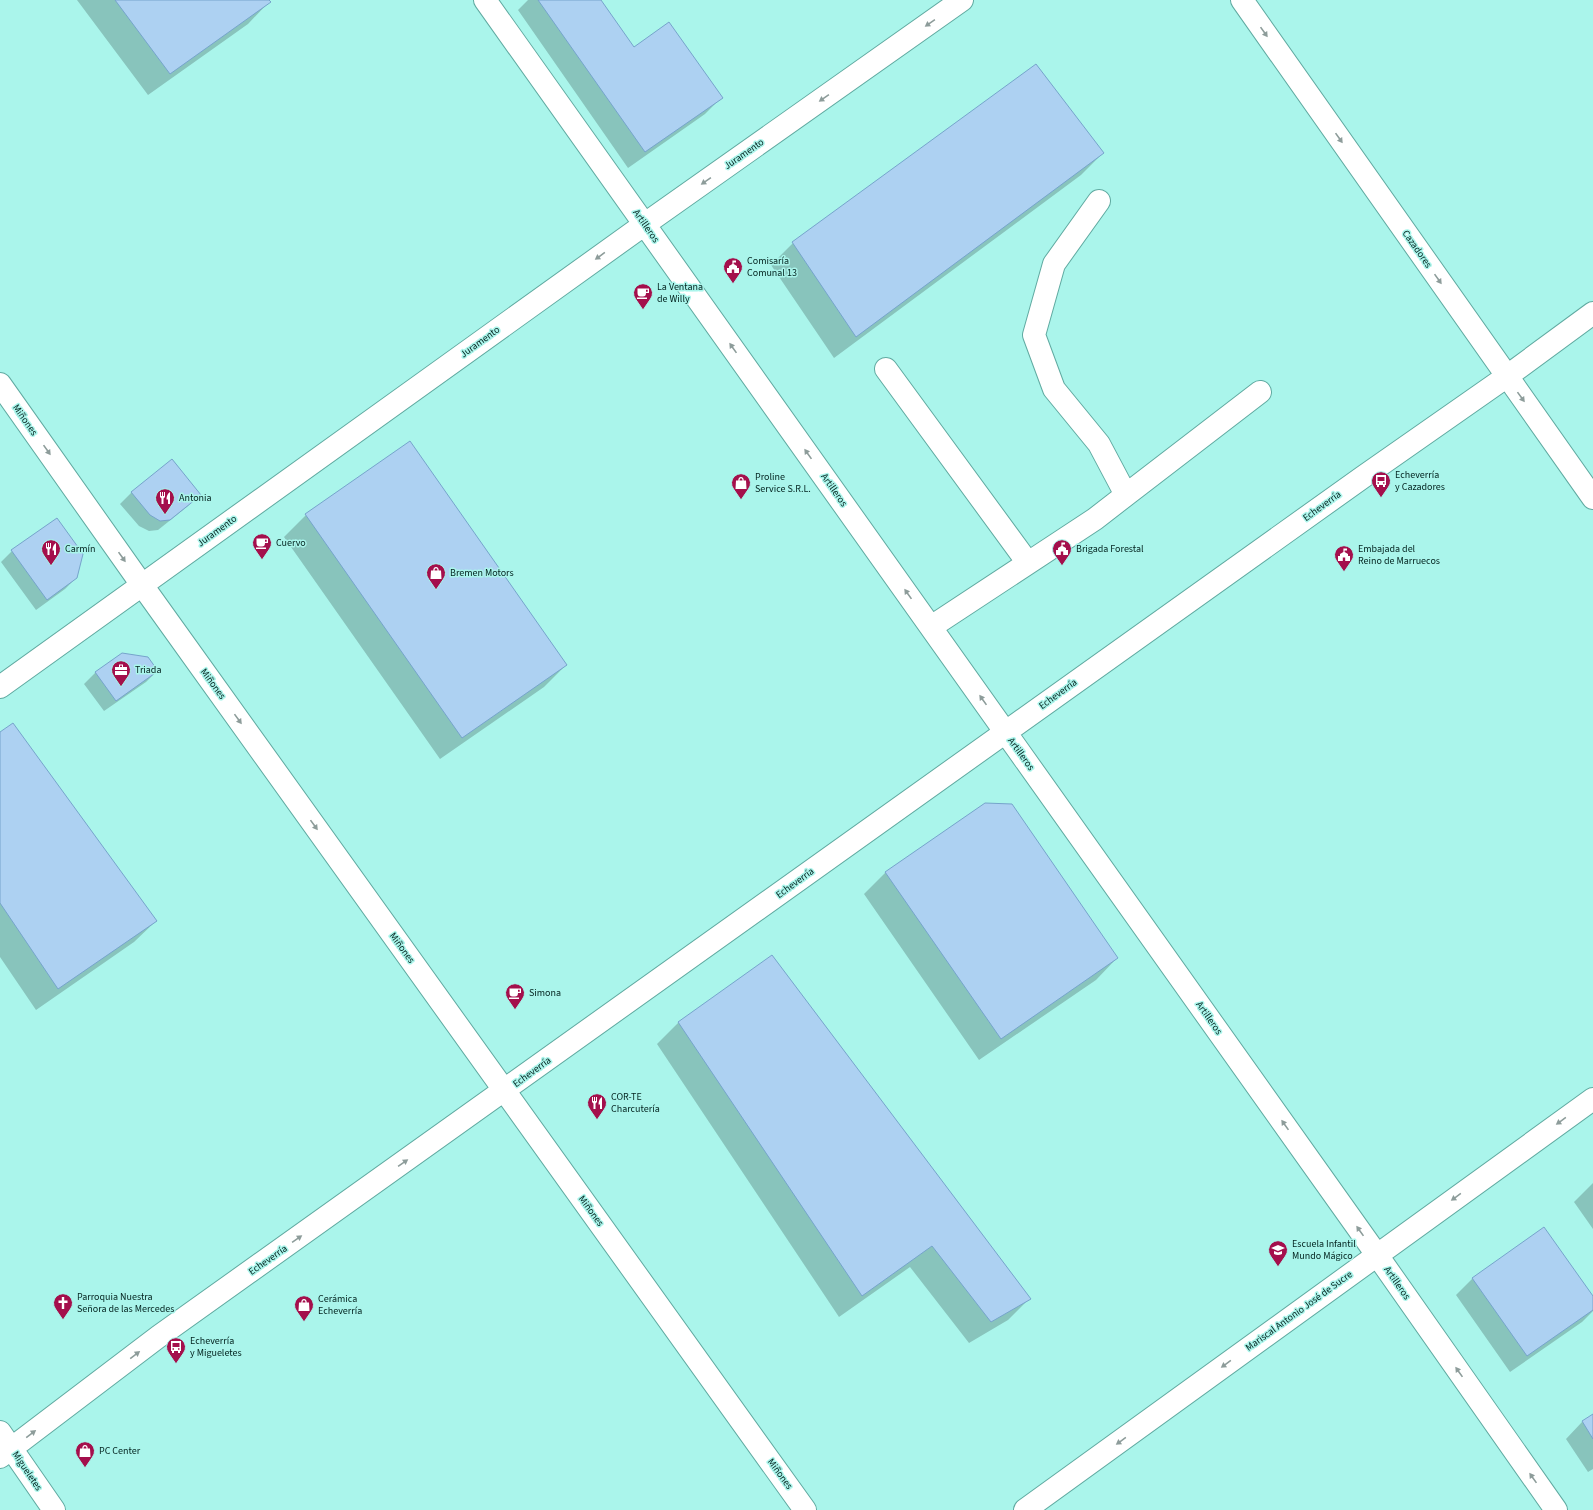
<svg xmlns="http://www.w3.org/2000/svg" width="1593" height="1510" font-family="'Source Sans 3',sans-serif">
<rect width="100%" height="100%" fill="#aaf5eb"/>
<path fill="#0003" d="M77,0H268L269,2L248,24L148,95Z
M528,0H599L633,48L721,98L705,114L628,168L518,10Z
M1103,153L1081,175L834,358L771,265L793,243Z
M410,443L566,665L544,687L440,759L284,537L306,515Z
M172,460L199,495L188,506L158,530L149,531L139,526L120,504L131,493Z
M57,519L76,578L65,589L36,610L1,562L12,551Z
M122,654L157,671L146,682L104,711L84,684L95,673Z
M0,734L156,921L134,942L36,1010L0,957Z
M986,804L1117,958L1096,980L979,1060L864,894L885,873Z
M772,957L1029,1299L1008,1320L969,1343L910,1267L839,1317L657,1044L678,1023Z
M1593,1183V1229L1574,1202Z
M1473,1278L1593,1298V1311L1582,1322L1510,1372L1456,1295Z
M1593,1415V1469L1588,1472L1566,1439L1582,1422Z"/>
<path fill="#add1f2" stroke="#76a4cb" d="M115,0H269L271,2L170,74Z
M538,0H601L634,47L669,22L723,98L645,152Z
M1036,64L1104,153L856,337L792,242Z
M410,441L567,665L462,738L305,514Z
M172,459L201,495L170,520L160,521L150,515L131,492Z
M57,518L83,554L77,578L47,600L11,550Z
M122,653L148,657L158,671L116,701L95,672Z
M13,723L157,921L58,989L0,903V732Z
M985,803L1012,804L1118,958L1001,1039L885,872Z
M772,955L1031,1299L991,1322L932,1246L862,1296L678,1022Z
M1544,1227L1593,1296V1310L1527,1356L1472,1278Z
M1593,1414V1439L1582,1421Z"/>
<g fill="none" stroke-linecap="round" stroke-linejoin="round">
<g stroke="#60aaa1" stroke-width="24">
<path id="minor" d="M485,0L1377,1255L1556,1510
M1242,0L1593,498
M886,369L1028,563
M0,384L142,585L805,1510
M1126,495L1260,392
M931,627L1095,519L1126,495L1099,444L1054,389L1034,335L1054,264L1099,201
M0,687L645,224L962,0
M0,1432L54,1510
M0,1457L158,1337L1363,477L1506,377L1593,313
M1025,1510L1593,1099"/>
</g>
<use href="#minor" stroke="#fff" stroke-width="22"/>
</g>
<defs><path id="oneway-solid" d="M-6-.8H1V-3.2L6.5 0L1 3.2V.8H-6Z"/></defs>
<g fill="#8d9c9a">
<use href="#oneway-solid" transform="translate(930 23) rotate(145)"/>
<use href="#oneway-solid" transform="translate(1264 32) rotate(55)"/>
<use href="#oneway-solid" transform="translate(824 98) rotate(145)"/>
<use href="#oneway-solid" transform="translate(1339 138) rotate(55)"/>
<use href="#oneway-solid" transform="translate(706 181) rotate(145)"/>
<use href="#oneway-solid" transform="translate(600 256) rotate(144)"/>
<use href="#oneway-solid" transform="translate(1438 279) rotate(55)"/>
<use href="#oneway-solid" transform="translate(733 348) rotate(-125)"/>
<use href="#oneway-solid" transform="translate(1521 397) rotate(54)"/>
<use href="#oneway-solid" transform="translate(47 450) rotate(55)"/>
<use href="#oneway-solid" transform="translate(808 454) rotate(-125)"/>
<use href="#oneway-solid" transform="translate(122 557) rotate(55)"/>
<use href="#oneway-solid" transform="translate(908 594) rotate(-125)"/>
<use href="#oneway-solid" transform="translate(983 700) rotate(-125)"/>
<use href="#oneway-solid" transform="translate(238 719) rotate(54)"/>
<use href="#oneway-solid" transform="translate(314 825) rotate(54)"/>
<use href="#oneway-solid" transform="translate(1561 1121) rotate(144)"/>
<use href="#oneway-solid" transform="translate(1285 1125) rotate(-125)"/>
<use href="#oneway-solid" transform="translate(403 1163) rotate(-35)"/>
<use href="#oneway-solid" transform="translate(1456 1197) rotate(144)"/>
<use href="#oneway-solid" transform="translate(1360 1231) rotate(-125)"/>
<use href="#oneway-solid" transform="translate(297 1239) rotate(-35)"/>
<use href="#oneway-solid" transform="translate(135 1355) rotate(-37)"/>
<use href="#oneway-solid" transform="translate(1226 1364) rotate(144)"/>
<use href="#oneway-solid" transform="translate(1459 1372) rotate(-125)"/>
<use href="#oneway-solid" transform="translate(31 1434) rotate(-37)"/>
<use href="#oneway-solid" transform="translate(1121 1441) rotate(144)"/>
<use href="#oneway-solid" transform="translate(1533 1478) rotate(-125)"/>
</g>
<defs>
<g id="civic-pin" transform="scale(1)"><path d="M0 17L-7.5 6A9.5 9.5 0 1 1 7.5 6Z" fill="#a40f4c" stroke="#aaf5eb"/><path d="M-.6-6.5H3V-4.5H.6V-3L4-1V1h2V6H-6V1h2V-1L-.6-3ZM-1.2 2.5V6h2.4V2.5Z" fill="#fff"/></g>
<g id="cafe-pin" transform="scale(1)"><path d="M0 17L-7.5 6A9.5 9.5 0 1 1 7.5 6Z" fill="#a40f4c" stroke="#aaf5eb"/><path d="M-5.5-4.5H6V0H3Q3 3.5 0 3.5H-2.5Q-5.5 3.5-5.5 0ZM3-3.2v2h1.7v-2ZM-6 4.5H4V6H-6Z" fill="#fff"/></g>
<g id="bus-pin" transform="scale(1)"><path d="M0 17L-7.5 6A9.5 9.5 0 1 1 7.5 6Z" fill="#a40f4c" stroke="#aaf5eb"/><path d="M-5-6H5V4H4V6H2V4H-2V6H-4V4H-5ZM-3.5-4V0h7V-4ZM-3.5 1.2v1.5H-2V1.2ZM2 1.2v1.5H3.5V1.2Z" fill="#fff"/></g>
<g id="shop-pin" transform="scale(1)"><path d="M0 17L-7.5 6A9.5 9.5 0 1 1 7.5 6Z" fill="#a40f4c" stroke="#aaf5eb"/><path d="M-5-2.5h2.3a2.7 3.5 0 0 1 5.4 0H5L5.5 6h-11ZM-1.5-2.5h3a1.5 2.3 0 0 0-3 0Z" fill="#fff"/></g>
<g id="restaurant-pin" transform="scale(1)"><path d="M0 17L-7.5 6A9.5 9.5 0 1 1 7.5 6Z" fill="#a40f4c" stroke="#aaf5eb"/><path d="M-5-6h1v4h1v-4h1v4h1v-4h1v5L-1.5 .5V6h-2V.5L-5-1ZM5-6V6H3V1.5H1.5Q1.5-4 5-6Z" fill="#fff"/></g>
<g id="office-pin" transform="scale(1)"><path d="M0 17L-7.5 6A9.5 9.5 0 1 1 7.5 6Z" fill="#a40f4c" stroke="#aaf5eb"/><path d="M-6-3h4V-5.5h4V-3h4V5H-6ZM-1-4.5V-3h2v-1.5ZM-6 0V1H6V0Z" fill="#fff"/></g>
<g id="school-pin" transform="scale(1)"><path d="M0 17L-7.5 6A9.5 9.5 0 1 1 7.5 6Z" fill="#a40f4c" stroke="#aaf5eb"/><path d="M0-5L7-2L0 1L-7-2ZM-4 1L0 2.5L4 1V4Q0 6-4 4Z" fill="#fff"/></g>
<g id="church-pin" transform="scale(1)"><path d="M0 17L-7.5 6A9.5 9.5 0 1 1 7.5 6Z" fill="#a40f4c" stroke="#aaf5eb"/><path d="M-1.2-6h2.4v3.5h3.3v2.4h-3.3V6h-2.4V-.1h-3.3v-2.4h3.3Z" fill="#fff"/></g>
</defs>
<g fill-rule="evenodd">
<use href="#civic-pin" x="733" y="267"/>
<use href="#cafe-pin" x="643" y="293"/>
<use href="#bus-pin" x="1381" y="481"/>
<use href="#shop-pin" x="741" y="483"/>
<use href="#restaurant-pin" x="165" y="498"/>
<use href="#cafe-pin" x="262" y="543"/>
<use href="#restaurant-pin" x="51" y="549"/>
<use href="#civic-pin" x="1062" y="549"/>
<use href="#civic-pin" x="1344" y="555"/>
<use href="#shop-pin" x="436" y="573"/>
<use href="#office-pin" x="121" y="670"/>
<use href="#cafe-pin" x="515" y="993"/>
<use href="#restaurant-pin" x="597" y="1103"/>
<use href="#school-pin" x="1278" y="1250"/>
<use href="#church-pin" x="63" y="1303"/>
<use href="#shop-pin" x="304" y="1305"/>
<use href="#bus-pin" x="176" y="1347"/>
<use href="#shop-pin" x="85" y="1451"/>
</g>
<g text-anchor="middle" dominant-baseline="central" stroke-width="3" stroke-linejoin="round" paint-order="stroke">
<g font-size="10" fill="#02221e" stroke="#aaf5eb">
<text transform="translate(744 154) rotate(-35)">Juramento</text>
<text transform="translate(646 226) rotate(55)">Artilleros</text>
<text transform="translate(1417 249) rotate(55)">Cazadores</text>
<text transform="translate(480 342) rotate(-36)">Juramento</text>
<text transform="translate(25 420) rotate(55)">Miñones</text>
<text transform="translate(834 490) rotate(55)">Artilleros</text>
<text transform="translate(1322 506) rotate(-36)">Echeverría</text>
<text transform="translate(217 531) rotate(-36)">Juramento</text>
<text transform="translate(213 684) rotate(54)">Miñones</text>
<text transform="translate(1058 694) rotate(-36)">Echeverría</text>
<text transform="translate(1021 754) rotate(54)">Artilleros</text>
<text transform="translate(795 883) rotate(-36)">Echeverría</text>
<text transform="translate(402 948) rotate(54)">Miñones</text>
<text transform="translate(1209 1018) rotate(55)">Artilleros</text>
<text transform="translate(532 1072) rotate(-36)">Echeverría</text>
<text transform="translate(591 1211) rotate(54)">Miñones</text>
<text transform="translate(268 1260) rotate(-35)">Echeverría</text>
<text transform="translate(1397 1283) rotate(55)">Artilleros</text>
<text transform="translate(1299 1311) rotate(-36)">Mariscal Antonio José de Sucre</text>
<text transform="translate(27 1471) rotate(56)">Migueletes</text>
<text transform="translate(780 1474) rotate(54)">Miñones</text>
</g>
<g font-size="10" fill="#02221e" stroke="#aaf5eb" text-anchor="start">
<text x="747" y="261">Comisaría<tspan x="747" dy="12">Comunal 13</tspan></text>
<text x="657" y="287">La Ventana<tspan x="657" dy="12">de Willy</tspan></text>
<text x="1395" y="475">Echeverría<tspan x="1395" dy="12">y Cazadores</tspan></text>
<text x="755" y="477">Proline<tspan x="755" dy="12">Service S.R.L.</tspan></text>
<text x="179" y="498">Antonia</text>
<text x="276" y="543">Cuervo</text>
<text x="65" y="549">Carmín</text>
<text x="1076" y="549">Brigada Forestal</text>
<text x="1358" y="549">Embajada del<tspan x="1358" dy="12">Reino de Marruecos</tspan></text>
<text x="450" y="573">Bremen Motors</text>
<text x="135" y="670">Triada</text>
<text x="529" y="993">Simona</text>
<text x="611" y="1097">COR-TE<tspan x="611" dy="12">Charcutería</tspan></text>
<text x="1292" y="1244">Escuela Infantil<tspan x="1292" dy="12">Mundo Mágico</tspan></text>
<text x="77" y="1297">Parroquia Nuestra<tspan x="77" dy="12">Señora de las Mercedes</tspan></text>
<text x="318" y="1299">Cerámica<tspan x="318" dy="12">Echeverría</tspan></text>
<text x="190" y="1341">Echeverría<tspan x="190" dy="12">y Migueletes</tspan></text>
<text x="99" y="1451">PC Center</text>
</g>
</g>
</svg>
